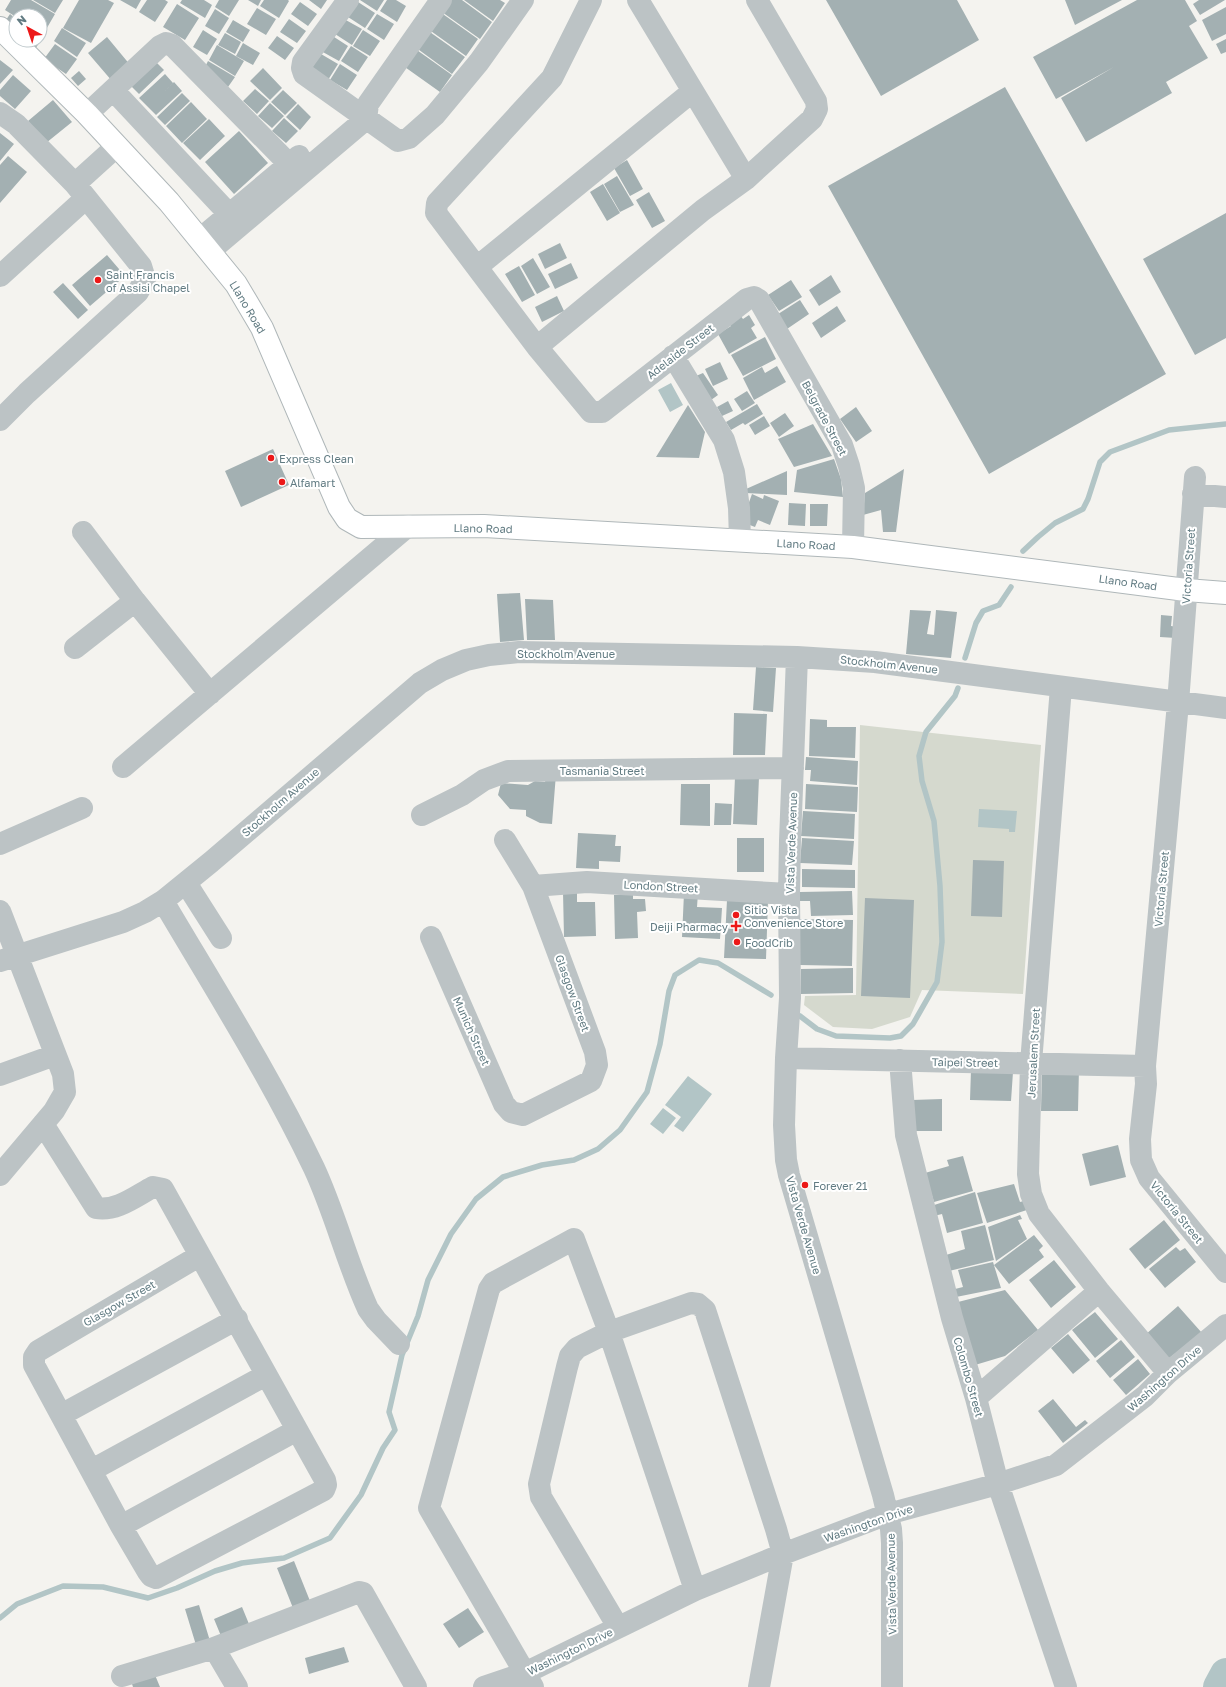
<svg xmlns="http://www.w3.org/2000/svg" width="1226" height="1687" font-family="'Golos Text',sans-serif">
<rect width="100%" height="100%" fill="#f4f3ef"/>
<path fill="#d5d9ce" d="M860,725L1041,745L1023,994L922,990L910,1017L872,1029L833,1027L804,1005L805,996L856,995Z"/>
<path fill="#b2c5c6" d="M671,383L683,405L670,412L658,390Z
M979,809L1017,811L1015,832H1009V829L978,827Z
M688,1076L712,1094L683,1132L674,1126L681,1117L665,1105Z
M663,1108L676,1118L663,1134L650,1124Z"/>
<g fill="none" stroke-linecap="round" stroke-linejoin="round">
<path stroke="#b2c5c6" stroke-width="5.5" d="M1023,551L1038,537L1055,523L1083,509L1088,499L1100,462L1110,452L1169,430L1226,424
M965,658L976,623L983,611L999,605L1011,587
M800,1016L817,1029L836,1036L890,1038L901,1036L913,1024L937,982L942,942L940,886L934,821L922,781L919,756L926,732L955,696L958,688
M0,1618L17,1604L63,1586L103,1587L148,1598L177,1588L215,1571L242,1563L284,1558L330,1538L361,1495L383,1448L395,1430L389,1412L402,1355L418,1316L428,1280L451,1234L476,1199L503,1177L542,1165L574,1160L598,1149L620,1130L647,1092L660,1044L669,991L675,975L699,960L718,963L771,995"/>
<path stroke="#b2c5c6" stroke-width="32" d="M1219,1687L1226,1674"/>
</g>
<path fill="#a3b0b2" d="M11,0H31L55,14L44,33L40,31V16L16,17L5,10Z
M33,0H63L55,13Z
M79,0H108L114,3L91,43L63,28Z
M120,0H141L136,9Z
M147,0H165L168,2L155,22L139,12Z
M182,0H204L212,5L205,18L180,3Z
M219,0H239L229,16L215,7Z
M248,0H261L258,6Z
M264,0H288L289,1L279,18L260,6Z
M309,0H327L321,9Z
M360,0H384L377,11Z
M387,0H396L406,6L397,22L380,11Z
M450,0H462L492,22L480,39L442,12Z
M464,0H500L505,3L493,21Z
M826,0H957L979,40L881,96Z
M1065,0H1122L1075,25Z
M1137,0H1185L1197,21L1189,26L1208,58L1166,82L1172,93L1086,142L1061,98L1114,67L1056,99L1033,57Z
M1199,0H1225L1200,15L1193,4Z
M300,2L317,14L308,26L291,14Z
M358,2L375,13L365,28L348,17Z
M177,4L199,18L185,40L163,27Z
M1226,7V34L1212,41L1202,20Z
M257,8L276,19L266,35L247,24Z
M215,9L229,18L219,34L205,26Z
M440,12L478,39L466,56L428,29Z
M10,14L16,19V31L4,23Z
M377,14L394,24L384,40L367,29Z
M289,19L306,31L297,43L280,32Z
M344,19L362,29L352,45L335,34Z
M233,20L250,30L243,42L226,32Z
M62,28L86,43L77,57L54,41Z
M203,30L217,39L207,55L193,47Z
M363,30L380,41L370,56L353,46Z
M427,30L465,57L452,74L415,47Z
M225,33L241,42L235,54L218,45Z
M40,34L44,36L33,52L21,40H40Z
M331,35L348,46L339,61L321,51Z
M277,36L294,48L285,60L268,48Z
M107,37L131,66L112,81L88,53Z
M1226,39V52L1221,54L1216,44Z
M243,43L260,53L253,65L236,56Z
M55,44L77,59L66,74L44,59Z
M217,45L244,61L235,76L209,60Z
M351,46L368,57L358,72L341,61Z
M414,48L452,75L440,92L402,65Z
M321,54L338,64L328,80L311,69Z
M0,60L13,70L0,84Z
M208,61L235,77L228,87L206,65Z
M156,62L164,70L139,94L131,86Z
M340,64L357,75L347,90L330,80Z
M263,68L282,88L270,100L250,81Z
M79,71L86,79L78,86L71,78Z
M165,74L173,83L165,91L174,82L182,91L156,115L139,98Z
M13,75L31,91L15,109L0,96V90Z
M1005,87L1166,374L989,474L828,186Z
M255,89L269,101L257,114L243,101Z
M283,90L297,103L285,115L271,102Z
M182,93L190,101L165,125L157,117Z
M53,100L72,122L46,143L28,121Z
M191,102L207,119L182,143L166,126Z
M270,103L284,116L272,128L258,116Z
M298,104L311,117L300,130L286,117Z
M284,118L298,131L286,143L272,131Z
M209,119L225,136L200,160L183,143Z
M239,131L268,163L234,194L205,162Z
M0,133L14,144L0,161Z
M8,156L27,172L0,203V165Z
M627,160L643,189L630,196L614,168Z
M617,176L634,205L620,212L604,184Z
M603,184L620,213L607,221L590,192Z
M649,192L665,221L652,228L636,200Z
M1226,213V338L1195,355L1143,259Z
M560,243L567,258L545,269L538,254Z
M107,255L125,276L90,306L72,285Z
M533,258L550,287L537,294L521,266Z
M571,263L578,278L555,289L548,274Z
M519,266L535,295L522,302L505,274Z
M831,275L841,292L819,306L809,290Z
M791,280L802,297L779,311L768,295Z
M63,283L88,310L78,319L53,292Z
M557,296L564,311L542,322L535,307Z
M800,300L809,314L784,331L775,316Z
M837,306L846,321L821,338L812,323Z
M740,315L743,319L749,315L755,325L751,328L757,338L729,354L718,334L731,326L728,322Z
M765,337L776,359L743,376L731,355Z
M720,362L728,379L713,386L705,369Z
M777,366L786,382L754,400L743,378L762,367L765,373Z
M703,373L718,395L711,400L696,376Z
M747,391L755,403L742,411L734,399Z
M728,401L733,411L722,416L717,407Z
M757,404L763,414L745,425L743,423L731,430L726,422Z
M688,405L705,432L699,458L656,457Z
M856,407L872,431L856,442L840,419Z
M785,413L794,426L779,437L770,423Z
M764,416L770,426L755,435L749,425Z
M813,424L832,456L794,467L778,439Z
M273,449L289,485L241,507L225,471Z
M834,459L841,479L843,497L794,492L797,470Z
M904,469L896,532H883L881,510L863,515L865,493Z
M787,471V495L746,493V489Z
M752,494L763,499L764,495L779,501L770,525L758,520L755,527L742,522Z
M789,503L806,504L805,526L788,525Z
M810,504H828L827,526H810Z
M520,593L524,640L500,642L497,594Z
M525,599L553,600L555,640H527Z
M910,610L931,611L927,634L934,635L936,610L957,612L951,658L906,654Z
M1161,615L1172,616L1171,626L1177,627L1176,638L1160,637Z
M756,667L776,668L773,712L753,710Z
M734,713L767,714L765,755H733Z
M810,719L827,720V727H856L855,758L809,756Z
M806,757L858,761L857,785L810,781L811,770H805Z
M547,773L556,774L552,824L540,823L526,816V810L510,809L498,795L501,783L528,785L535,781L545,782Z
M735,777H759L757,825L733,824Z
M681,784H710V826L680,825Z
M806,784L858,787L857,812L805,809Z
M715,803L732,804L731,825H714Z
M803,811L855,814L854,839L801,836Z
M578,833L616,835L615,846H621L620,862L599,861V869L576,868Z
M737,838H764V872H737Z
M802,838L854,841L852,865L800,863Z
M973,860L1004,861L1002,917L971,916Z
M802,869L855,870V888L802,887Z
M577,891V902H595L596,936L564,937L563,892Z
M852,891L853,915L811,916L810,901H800V892Z
M684,893H698L697,907L722,908L720,939L682,937Z
M614,895H633V899H645L646,911L637,912L638,938L615,939Z
M865,898L914,900L910,998L861,996Z
M727,900L768,901L766,959L724,958Z
M800,919L853,920L852,966L800,965Z
M853,968V993L801,994V969Z
M1042,1068H1079L1078,1111H1041Z
M971,1070L1013,1072L1011,1101L970,1100Z
M942,1099V1131H913L912,1100Z
M1118,1145L1126,1177L1090,1186L1082,1154Z
M963,1156L973,1191L934,1202L925,1173L949,1166L947,1160Z
M1014,1184L1020,1202L1027,1200L1030,1209L987,1223L977,1193Z
M975,1192L983,1223L947,1233L942,1214L934,1216L931,1206Z
M1020,1215L1022,1219L1018,1220L1027,1239L996,1261L988,1227Z
M1164,1220L1180,1240L1145,1269L1129,1249Z
M985,1225L994,1260L949,1271L946,1255L965,1249L961,1231Z
M1034,1235L1043,1246L1039,1250L1044,1257L1009,1284L994,1265Z
M1176,1247L1180,1251L1185,1248L1196,1262L1165,1288L1149,1269Z
M1054,1260L1076,1287L1051,1308L1029,1280Z
M993,1262L1001,1288L956,1297L955,1289L963,1287L958,1270Z
M1005,1290L1038,1330L1005,1356L975,1365L958,1302Z
M1178,1306L1202,1333L1168,1359L1145,1335Z
M1095,1312L1118,1339L1095,1358L1072,1330Z
M1068,1334L1090,1360L1073,1374L1051,1348Z
M1121,1340L1135,1357L1110,1378L1096,1361Z
M1138,1359L1150,1374L1126,1395L1113,1380Z
M1053,1399L1076,1427L1085,1420L1088,1423L1063,1443L1038,1411Z
M294,1561L310,1601L293,1608L277,1568Z
M199,1605L210,1641L196,1645L185,1609Z
M242,1607L249,1624L221,1636L214,1619Z
M468,1608L484,1632L459,1648L443,1624Z
M344,1647L349,1662L309,1674L305,1658Z
M155,1675L160,1687H133L132,1684Z"/>
<g fill="none" stroke-linecap="round" stroke-linejoin="round">
<g stroke="#afb7b9" stroke-width="24">
<path id="major" d="M0,28L87,114L169,202L236,284L262,328L339,507L347,519L361,527L484,526L853,547L1186,590L1226,593"/>
</g>
<path stroke="#bcc3c5" stroke-width="22" d="M348,0L303,62L302,68L304,74L398,141L409,138L435,115L479,62L523,0
M591,0L552,78L437,203L436,213L537,347L591,412H602L747,299L754,297L759,300L842,445L849,466L854,488L853,547
M638,0L746,179
M113,90L229,214
M0,113L16,124L75,184L141,266L145,279L138,292L27,393L0,420
M87,114L160,46L166,43L172,45L289,164
M75,184L117,146
M200,239L299,156
M210,251L366,119L368,104L441,0
M477,267L693,91
M0,276L86,198
M537,347L703,210L746,179L812,119L817,109L816,101L757,0
M673,356L724,440L734,472L739,508L740,540
M1195,477L1178,703L1145,1066L1146,1084L1140,1139L1141,1160L1149,1178L1226,1272
M1193,494L1226,497
M83,532L135,601L210,694
M75,648L135,601
M797,657L790,841L789,894L790,998L786,1058L784,1125L786,1160L789,1175L883,1495L891,1529L892,1543V1687
M1061,687L1031,1063L1028,1174L1031,1194L1039,1214L1099,1291L1168,1373
M123,767L408,526
M422,815L462,795L484,780L508,771L793,768
M0,844L82,808
M186,883L221,938
M533,886L587,882L789,894
M163,901C215,989 270,1076 314,1168C335,1213 347,1263 368,1309L376,1320L399,1344
M0,911L63,1074L65,1092L54,1111L0,1175
M431,937L504,1104L511,1112L523,1115L591,1081L597,1065L595,1052L533,886L505,840
M0,961L123,922L145,912L163,901L211,862L420,683L442,670L466,660L489,655L519,652L797,657L875,662L1226,708
M786,1058L1145,1066
M900,1060L906,1135L952,1318L976,1398L998,1484L1066,1687
M0,1075L55,1055
M43,1124L96,1208C116,1212 136,1196 153,1187L163,1189L325,1480L326,1485L324,1490L156,1578L151,1576L148,1572L121,1526L34,1365V1357L38,1351L199,1256
M976,1398L1099,1291
M61,1415L237,1319
M92,1470L266,1375
M121,1526L297,1430
M618,1627L541,1497L539,1484L567,1367L570,1356L577,1348L609,1332L691,1303L698,1304L705,1310L776,1529L783,1554L759,1687
M214,1648L237,1687
M122,1676L214,1648L359,1592L363,1593L416,1687
M484,1687L525,1673L695,1590L783,1554L888,1514L998,1484L1056,1465L1145,1396L1168,1373L1226,1325
M533,1687L429,1508L489,1289L493,1283L574,1239L609,1332L695,1590"/>
<use href="#major" stroke="#fff" stroke-width="22"/>
</g>
<g fill="#ec1818" stroke="#fff" stroke-width="1.5">
<circle cx="98" cy="280" r="4"/>
<circle cx="271" cy="458" r="4"/>
<circle cx="282" cy="482" r="4"/>
<circle cx="736" cy="915" r="4"/>
<path d="M734 920h4v4h4v4h-4v4h-4v-4h-4v-4h4z"/>
<circle cx="737" cy="942" r="4"/>
<circle cx="805" cy="1185" r="4"/>
</g>
<g text-anchor="middle" dominant-baseline="central" stroke-width="4" stroke-linejoin="round" paint-order="stroke">
<g font-size="11" fill="#617b82" stroke="#fff" text-anchor="start">
<text x="106" y="274">Saint Francis<tspan x="106" dy="13">of Assisi Chapel</tspan></text>
<text x="279" y="458">Express Clean</text>
<text x="290" y="482">Alfamart</text>
<text x="744" y="909">Sitio Vista<tspan x="744" dy="13">Convenience Store</tspan></text>
<text x="728" y="926" text-anchor="end">Deiji Pharmacy</text>
<text x="745" y="942">FoodCrib</text>
<text x="813" y="1185">Forever 21</text>
</g>
<g font-size="11" fill="#617b82" stroke="#fff">
<text transform="translate(248 307) rotate(59)">Llano Road</text>
<text transform="translate(680 351) rotate(-38)">Adelaide Street</text>
<text transform="translate(825 418) rotate(62)">Belgrade Street</text>
<text transform="translate(483 528) rotate(1)">Llano Road</text>
<text transform="translate(806 544) rotate(3)">Llano Road</text>
<text transform="translate(1188 566) rotate(-86)">Victoria Street</text>
<text transform="translate(1128 582) rotate(8)">Llano Road</text>
<text x="566" y="653">Stockholm Avenue</text>
<text transform="translate(889 664) rotate(6)">Stockholm Avenue</text>
<text x="602" y="770">Tasmania Street</text>
<text transform="translate(280 802) rotate(-41)">Stockholm Avenue</text>
<text transform="translate(791 843) rotate(-88)">Vista Verde Avenue</text>
<text transform="translate(661 886) rotate(3)">London Street</text>
<text transform="translate(1161 889) rotate(-85)">Victoria Street</text>
<text transform="translate(573 993) rotate(70)">Glasgow Street</text>
<text transform="translate(472 1031) rotate(66)">Munich Street</text>
<text transform="translate(1033 1053) rotate(-87)">Jerusalem Street</text>
<text transform="translate(965 1062) rotate(1)">Taipei Street</text>
<text transform="translate(1177 1212) rotate(51)">Victoria Street</text>
<text transform="translate(804 1225) rotate(74)">Vista Verde Avenue</text>
<text transform="translate(119 1303) rotate(-30)">Glasgow Street</text>
<text transform="translate(969 1377) rotate(74)">Colombo Street</text>
<text transform="translate(1164 1378) rotate(-41)">Washington Drive</text>
<text transform="translate(868 1523) rotate(-19)">Washington Drive</text>
<text transform="translate(891 1584) rotate(-91)">Vista Verde Avenue</text>
<text transform="translate(570 1651) rotate(-26)">Washington Drive</text>
</g>
</g>
<g transform="translate(28 28) rotate(320)"><circle r="19" fill="#ffffff" stroke="#c0cacd"/>
<path d="M0-3L7 15L0 10L-7 15Z" fill="#ec1818"/>
<text y="-6" font-size="11" font-weight="bold" text-anchor="middle" fill="#617b82">N</text>
</g>
</svg>
